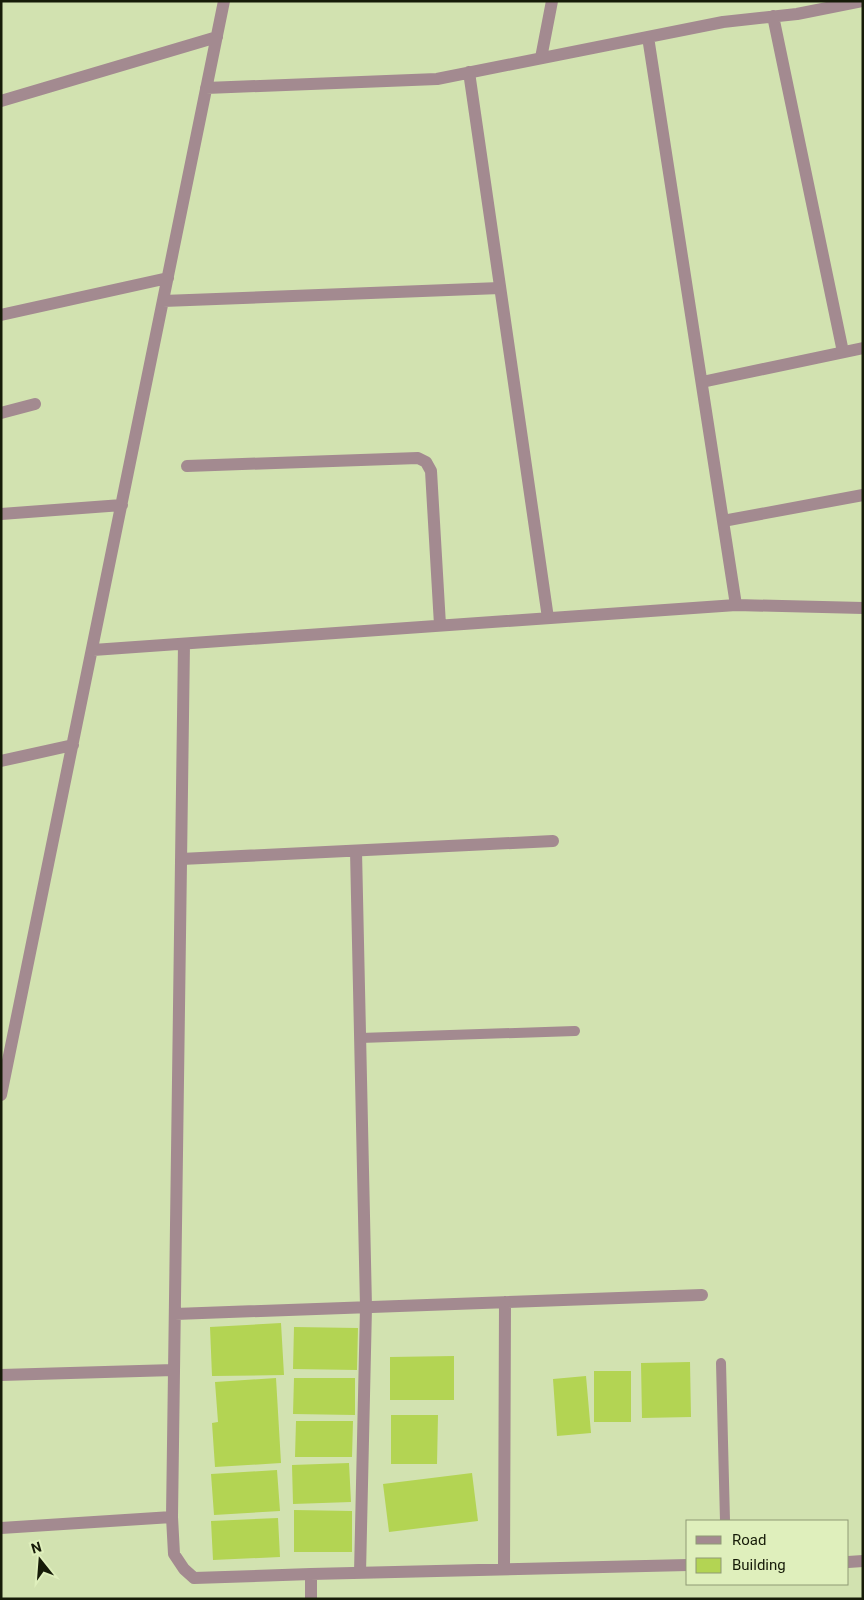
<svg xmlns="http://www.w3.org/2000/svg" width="864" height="1600" font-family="Roboto,sans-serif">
<rect width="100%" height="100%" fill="#d2e2b0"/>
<path fill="#b3d453" d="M281,1323L284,1375L212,1376L210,1327Z
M294,1327L358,1328L357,1370L293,1369Z
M454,1356V1400H390V1357Z
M690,1362L691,1417L642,1418L641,1363Z
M594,1371H631V1422H594Z
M586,1376L591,1433L557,1436L553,1379Z
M276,1378L281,1463L215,1467L212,1423L218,1422L215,1382Z
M294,1378H355V1415L293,1414Z
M391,1415H438L437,1464H391Z
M296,1421H353L352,1457H295Z
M349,1463L351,1502L293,1504L292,1465Z
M277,1470L280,1511L214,1515L211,1474Z
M472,1473L478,1521L389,1532L383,1484Z
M294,1510L352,1511V1552H294Z
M278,1518L280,1557L213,1560L211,1521Z"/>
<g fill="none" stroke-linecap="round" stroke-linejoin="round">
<path stroke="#a38a90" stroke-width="10" d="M360,1038L575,1031
M721,1363L725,1521"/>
<path stroke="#a38a90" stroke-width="12" d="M773,16L843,352
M648,37L736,605
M541,58L552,1
M469,72L548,618
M206,88L437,79L723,22L797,14L862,1
M1,101L217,37
M163,301L500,288
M1,315L168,278
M702,382L863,348
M1,413L35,404
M187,466L418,458L426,462L431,471L440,625
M1,514L122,505
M723,521L863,495
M184,644L172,1517L174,1554L184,1569L194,1578L311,1574L688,1565
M93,650L736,605L863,608
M1,761L73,745
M356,851L366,1307L360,1573
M181,859L553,841
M1,1095L224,1
M175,1314L702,1295
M1,1375L174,1370
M1,1528L172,1517
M848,1562L863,1561
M504,1569L505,1302
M311,1574V1599"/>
</g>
<rect width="864" height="1600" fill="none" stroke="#161b08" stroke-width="5"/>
<rect x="686" y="1520" width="162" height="65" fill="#dfefbc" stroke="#8f9a74"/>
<rect x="696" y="1536" width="25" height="8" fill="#a38a90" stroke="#8f9a74"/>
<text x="732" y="1545" font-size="15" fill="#161b08">Road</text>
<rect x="696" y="1558" width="25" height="15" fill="#b3d453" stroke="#8f9a74"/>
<text x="732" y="1570" font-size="15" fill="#161b08">Building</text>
<g transform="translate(40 1560) rotate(343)" stroke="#dfefbc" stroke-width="4" paint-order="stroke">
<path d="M0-4L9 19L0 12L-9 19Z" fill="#161b08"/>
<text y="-8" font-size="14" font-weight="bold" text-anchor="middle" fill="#161b08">N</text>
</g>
</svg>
